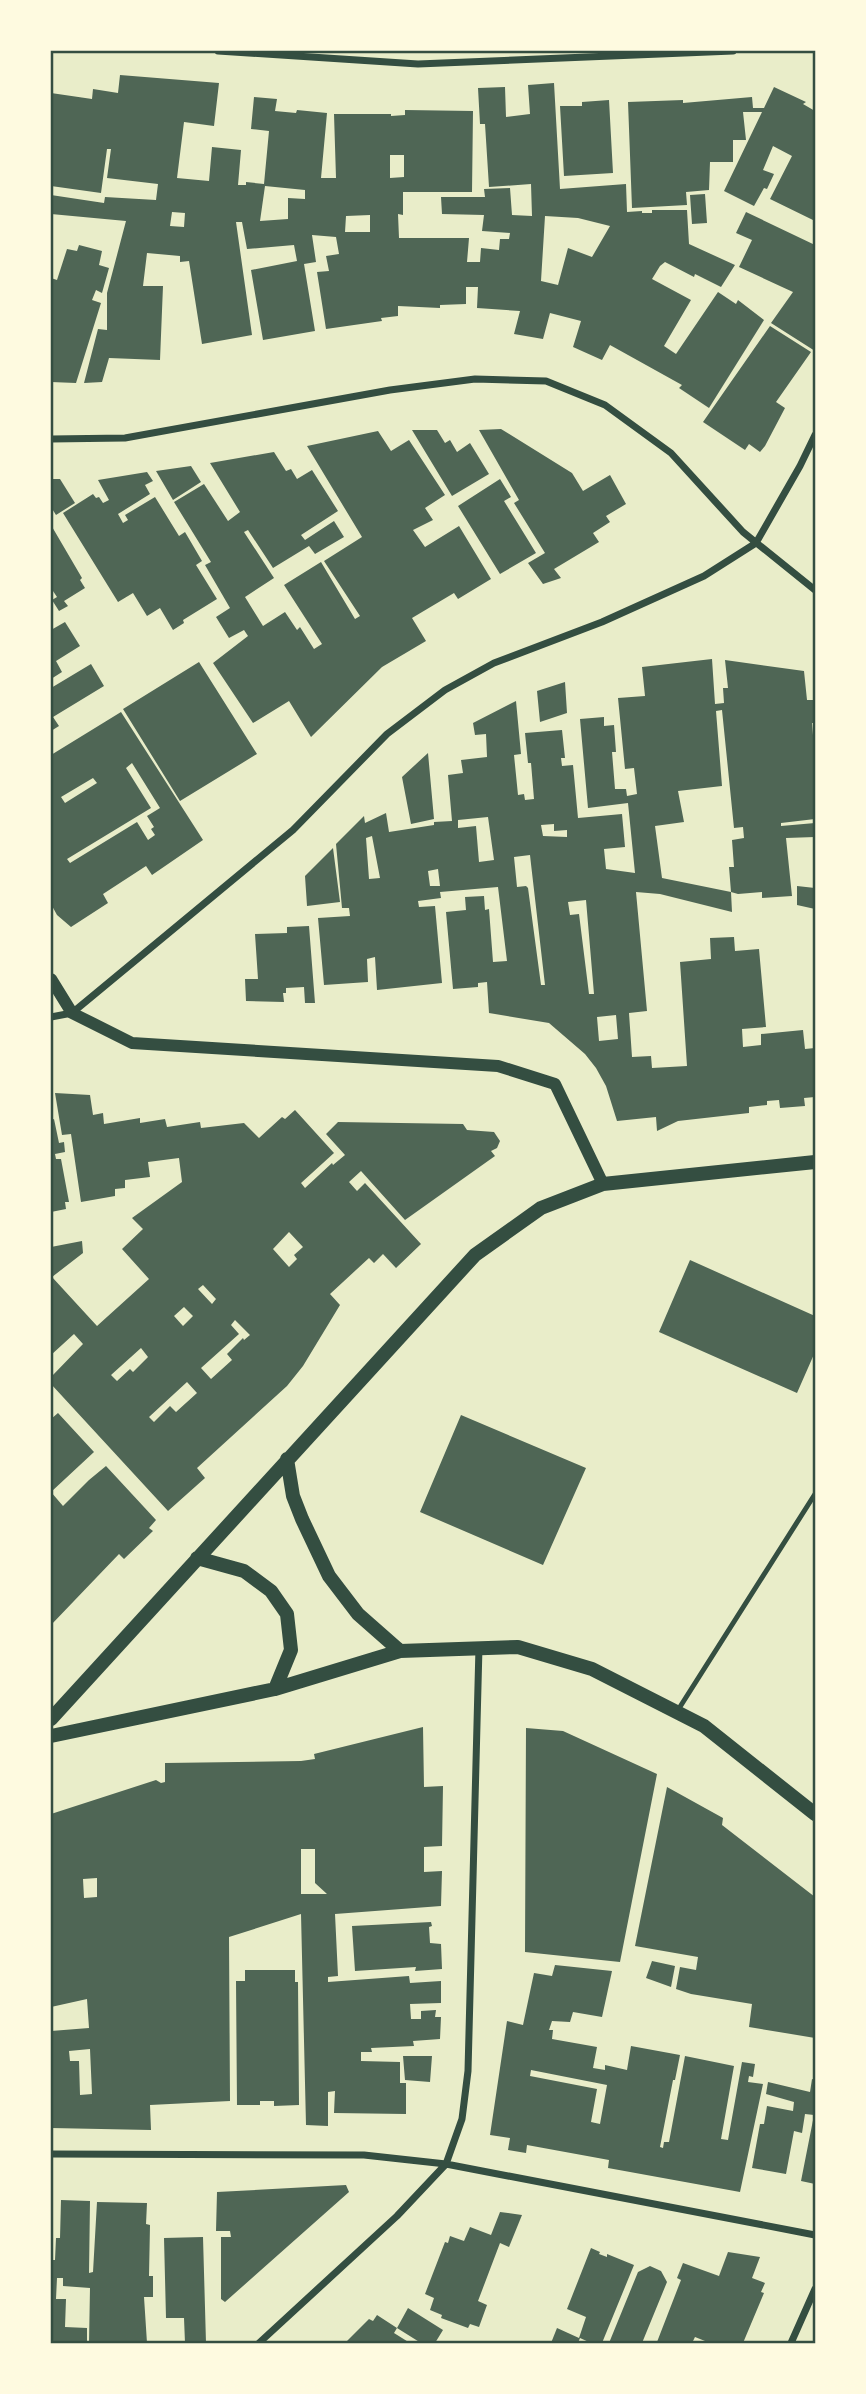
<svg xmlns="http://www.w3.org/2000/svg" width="866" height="2394" font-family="Rubik,sans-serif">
<rect width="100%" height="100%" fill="#e9edc9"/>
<path fill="#4f6655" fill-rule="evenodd" d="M120,75L219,83L214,126L184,122L177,178L209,181L212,147L241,150L238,185H246V182L264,184L269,131L251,129L254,97L277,99L275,111L296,113L297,110L327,113L321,178H336L334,114H391V116L405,115V110L473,111L472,192H403V215L398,214L399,238H469L467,262H480L481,248L499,250L500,239H509L510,233L482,231L484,215L442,214L441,197H485L484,189L510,188L512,215L532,216L531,184L489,187L485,124H480L478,88L505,87L506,117L530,114L528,85L554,83L560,189L626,184L627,212L642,211V213H652V210H687L689,244L735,265L721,287L695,274L694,277L665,262L660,266L652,279L691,300L664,346L676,354L718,292L736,304L738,300L764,320L709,408L679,388L682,385L610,345L602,360L573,347L581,321L550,313L543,339L514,334L520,311L477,308L478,287H466V304L440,305V308L398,306V316L381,318L382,321L326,329L317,272L329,271L326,256L339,254L336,237L312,235L316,262L304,264L315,331L263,340L251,270L297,261L294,245L247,249L242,222H236L252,335L202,344L189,261L180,262V256L147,253L143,286H163L160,360L109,358L102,382L84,383L98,329L107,330V293L126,221L51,214V195L104,203L105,197L156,200L158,184L107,178L111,149H107L101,193L51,186V93L92,99L93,89L118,93ZM390,155H404V177L390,178ZM265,186L305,190V199L288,198V219L260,221ZM172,212L185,213L184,227L170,226ZM370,215V232H345L346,216ZM545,216L578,218L610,226L592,257L568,248L558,285L541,281Z
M774,87L806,102L803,104L815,111V221L770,199L792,156L773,146L763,170L774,174L767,189L764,188L754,206L724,191L762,112H743L746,140H733V162H710L709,190L686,192L687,205L632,208L628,102L683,100V103L752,97L753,108H764Z
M609,100L613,173L564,176L560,106H582V102Z
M705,194L707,223L692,224L690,195Z
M746,212L815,245V295L813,301L815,302V351L771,323L793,292L739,267L752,240L736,233Z
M79,245L102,251L99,265L109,268L102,293L96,290L92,300L101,303L76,383L51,382V278L57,280L67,249L77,251Z
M770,326L811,352L776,402L785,408L765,446L760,452L749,444L745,450L703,422Z
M501,429L572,473L583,491L610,475L626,504L606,516L610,522L593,533L599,542L554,569L561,578L543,584L528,563L545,553L514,503L519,500L479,430Z
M412,430H437L445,443L450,440L457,452L470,443L489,474L452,496Z
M378,431L391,451L409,440L445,495L425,508L433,520L413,530L425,547L459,526L491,579L458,599L454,593L412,618L426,641L382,667L311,737L289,701L253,723L213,663L248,636L244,630L229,638L216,617L230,608L205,565L211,562L174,502L204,484L228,521L240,512L210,463L274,452L286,471L291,469L297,479L312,470L338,511L301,535L305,540L334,521L344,537L315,554L309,546L273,568L248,530L244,532L274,578L245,597L263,626L285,612L297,630L300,627L314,649L322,644L284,585L321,562L355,619L360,616L324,561L362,537L307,446Z
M191,466L201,482L173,500L156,471Z
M147,472L153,481L145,485L150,494L118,514L123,523L128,520L125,515L155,497L179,536L185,532L202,561L196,565L217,599L183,620L184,623L173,630L160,608L147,616L133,593L118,602L63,513L93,494L96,498L99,497L103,503L109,500L98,480Z
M51,479H60L75,503L56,515L51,507Z
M500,479L511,497L504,501L536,553L500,574L458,506Z
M51,525L82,578L80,580L85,588L64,601L68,606L59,611L52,600L57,597L51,588Z
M65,622L80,646L56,661L62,672L51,679V630Z
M712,659L715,704L724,703L723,688H728L725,660L804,671L807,700H815V723H812L815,759V819L781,823V826L815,823V837L786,838L792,896L762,898V892L738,894L731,892L732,912L660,894L636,892L647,1011L629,1013L632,1057L651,1056L652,1068L687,1066L680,962L711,959L710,938L734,937L735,951L759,949L766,1027L742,1029L743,1047L761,1045V1034L803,1030L805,1049L815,1048V1097L804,1098L805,1106L780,1108L779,1100L767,1101V1105L749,1107V1113L678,1121L657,1131L656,1117L617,1121L606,1086L596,1068L585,1054L549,1023L489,1013L487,982L478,983V987L453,989L446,912L466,910L465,897L484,896L485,910L489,909L493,962L507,961L498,887L440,892L441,898L418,901L419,907L435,906L442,983L377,990L375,957L367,959L368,982L324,985L318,918L350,916L349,908H342L336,844L364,816L365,823L386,813L389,832L434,825V822L452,821L448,775L463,773L461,760L487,757L486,734L475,735L473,723L516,701L521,754L514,755L518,795L524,794L525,800L534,799L531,763H528L525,733L562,730L565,758H561L562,766L573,765L578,818L622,814L625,847L604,849L606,869L635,873L628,803L588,808L580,719L604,717V726L614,725L616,752H612L615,789H626L627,796L637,794L634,768L625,769L618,698L645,696L642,667ZM722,710L734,828L743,827L744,838L732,840L734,867H729L731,892L662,878L655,826L684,822L678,791L722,786L716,711ZM488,817L494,860L479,862L476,826L458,828V820ZM554,824V831L567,830V837L543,836L541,825ZM372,836L380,878L369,879L366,838ZM530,855L531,864L545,985H541L528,888L526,886L517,887L514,857ZM438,869L440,886H430L428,871ZM586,900L594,994H589L579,914L570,915L568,902ZM616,1015L618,1039L599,1041L597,1017Z
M199,662L257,754L180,801L123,709Z
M91,664L104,686L53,717L59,726L51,731V688Z
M565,682L567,713L540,722L537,691Z
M121,712L203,840L152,875L146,866L103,894L108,903L71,927L57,915L51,904V755ZM132,763L160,808L147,816L154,827L151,829L155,835L148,840L137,822L70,863L67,859L151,808L126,768ZM93,778L97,783L65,803L61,797Z
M428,753L434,819L411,824L402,777Z
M333,848L340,902L307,906L305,876Z
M797,886L815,888V909L797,905Z
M309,926L315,1003H305L304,987L286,988V993H283L284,1002L246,1001L245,979H258L255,934L287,933V927Z
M55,1093L90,1095L93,1115L103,1113L104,1124L140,1118V1123L165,1119L167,1127L200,1122L201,1128L244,1123L259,1138L282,1117L285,1119L295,1110L334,1153L301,1183L305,1188L332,1163L333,1165L345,1155L326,1134L338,1122L463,1124L467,1130L494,1132L500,1141L497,1148L491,1151L495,1156L405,1220L361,1171L349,1182L357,1191L365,1183L421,1244L396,1268L383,1254L374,1263L369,1258L330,1294L340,1305L303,1366L287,1386L197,1468L205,1478L168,1511L51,1384V1377L83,1344L74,1334L51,1355V1247L82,1241L83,1253L52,1277L97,1326L149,1279L122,1249L143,1229L132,1218L182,1182L179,1158L148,1162L150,1177L125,1180V1188L115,1189V1196L81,1202L71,1134L62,1135ZM289,1232L303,1247L294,1255L297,1259L289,1267L273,1249ZM203,1285L216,1299L212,1304L198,1289ZM184,1307L193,1316L183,1326L174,1316ZM235,1320L250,1335L244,1340L243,1338L227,1354L232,1360L211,1379L201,1368L239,1334L231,1325ZM141,1348L148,1357L133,1372L130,1369L117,1381L111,1375ZM187,1382L197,1393L176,1412L170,1406L154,1422L149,1417Z
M54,1119L59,1143L64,1142L65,1152L55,1154L56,1159H61L69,1202H65L66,1209L51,1212V1120Z
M690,1260L815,1316V1352L797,1393L659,1332Z
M58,1413L94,1452L51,1492V1419Z
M461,1415L586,1468L543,1565L420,1512Z
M106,1466L156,1520L149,1528L153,1531L124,1559L119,1554L51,1625V1492L63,1506L89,1480Z
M423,1727L424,1787L443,1786L442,1846L424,1847V1872L442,1871L441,1906L335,1914L338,1976L328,1977V1982L409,1976L410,1983L441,1981V2003L410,2004L411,2019H421V2011L436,2010L435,2017H441L440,2039L413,2041L414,2046L371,2048L372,2052H361V2061L400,2062V2083H406V2114L334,2113L335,2091L328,2092V2126L306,2125L301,1914L229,1937L230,2101L150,2105L151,2130L51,2128V2031L89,2028L87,1999L51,2007V1814L156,1780L161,1783L165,1782V1763L301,1761L315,1759L314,1754ZM301,1849H315V1883L327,1894H301ZM97,1878V1897L84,1898L83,1879ZM90,2049L92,2094L80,2095L79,2061H70L69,2051Z
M526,1728L563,1731L657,1774L620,1962L525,1952Z
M667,1787L723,1818L722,1825L815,1897V2038L749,2027L752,2004L691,1994L676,1989L680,1967L696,1970L698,1957L635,1946Z
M431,1922L432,1926L429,1927L430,1943L441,1944L442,1969L415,1971L416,1967L355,1971L352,1926Z
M652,1961L675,1966L671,1987L646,1978Z
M555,1965L612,1971L602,2017L573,2012L570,2022L552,2021L549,2030H553L552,2039L597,2047L593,2068L605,2070V2065L627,2070L631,2046L680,2055L675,2080H673L660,2147L663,2148L664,2142H669L685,2056L734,2066L721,2139L728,2140L742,2062L755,2064L753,2077L749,2076L748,2082L763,2084L740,2192L608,2168L609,2160L527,2145L526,2153L508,2150L510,2138L490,2135L507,2021L523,2025L534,1973L552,1976ZM531,2070L607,2085L600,2124L591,2122L597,2089L530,2076Z
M245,1970H295V1982H298L299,2105L274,2106V2101H260V2105H237L236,1981H245Z
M403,2056H432L430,2082L405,2080Z
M812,2079L815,2080V2184L801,2181L814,2115L805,2114L802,2133L794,2131L786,2174L752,2168L760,2124H764L767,2106L793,2111L794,2102L766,2094L768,2082L810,2092Z
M346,2185L349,2192L225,2302L221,2299V2237H231L230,2231H216L217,2192Z
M61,2200L90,2201L89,2273L93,2272L97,2202L147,2203L146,2224L150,2225L149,2276H153V2297H144L147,2343H89L90,2288L63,2286V2278H57L56,2299H66L65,2327L87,2328V2343H51V2260H55L56,2238H60Z
M500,2212L522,2215L509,2247L500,2243L478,2301L487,2305L479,2327L470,2324L468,2328L441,2318L442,2315L430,2310L434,2298L425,2294L445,2242L448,2243L450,2236L464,2241L470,2227L491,2235Z
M203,2237L206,2343H185L184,2318H166L164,2238Z
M591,2248L600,2252L599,2254L607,2257V2254L634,2265L602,2343H591L580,2338L578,2343H551L557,2328L579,2338L586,2317L567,2309Z
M728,2252L760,2257L752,2278L765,2283L761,2292L764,2293L743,2343H710L695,2337L692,2343L657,2342L681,2280L677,2278L683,2263L719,2276Z
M650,2266L661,2271L667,2282L642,2343H609L638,2272Z
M408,2308L443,2330L435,2343H421L397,2328Z
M377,2315L397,2328L394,2333L410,2343H345L369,2319L373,2321Z"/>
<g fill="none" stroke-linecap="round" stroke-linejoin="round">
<path stroke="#344e41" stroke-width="5" d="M678,1710L815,1494"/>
<path stroke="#344e41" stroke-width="7" d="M218,51L418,64L733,51
M51,439L125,438L390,390L475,379L546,381L605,405L671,453L743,532L815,590
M51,1017L72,1013L293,830L387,734L445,690L494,663L602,622L704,576L756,543L800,466L815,435
M51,2154L364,2155L446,2164L815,2235
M259,2343L397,2216L446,2164L462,2119L468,2071L479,1647
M791,2343L815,2289"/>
<path stroke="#344e41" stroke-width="12" d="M51,979L72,1013L132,1043L498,1066L555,1084L603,1184"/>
<path stroke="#344e41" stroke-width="14" d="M287,1459L293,1496L302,1519L329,1576L358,1614L400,1651
M197,1558L244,1571L271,1591L287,1614L291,1650L275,1689
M51,1719L475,1255L541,1208L603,1184L815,1162
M51,1736L275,1689L400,1651L518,1647L592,1669L704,1726L815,1814"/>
</g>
<rect width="866" height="2394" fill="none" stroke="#fefae0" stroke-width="105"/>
<rect x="52" y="52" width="762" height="2290" fill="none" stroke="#344e41" stroke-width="2.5"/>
</svg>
